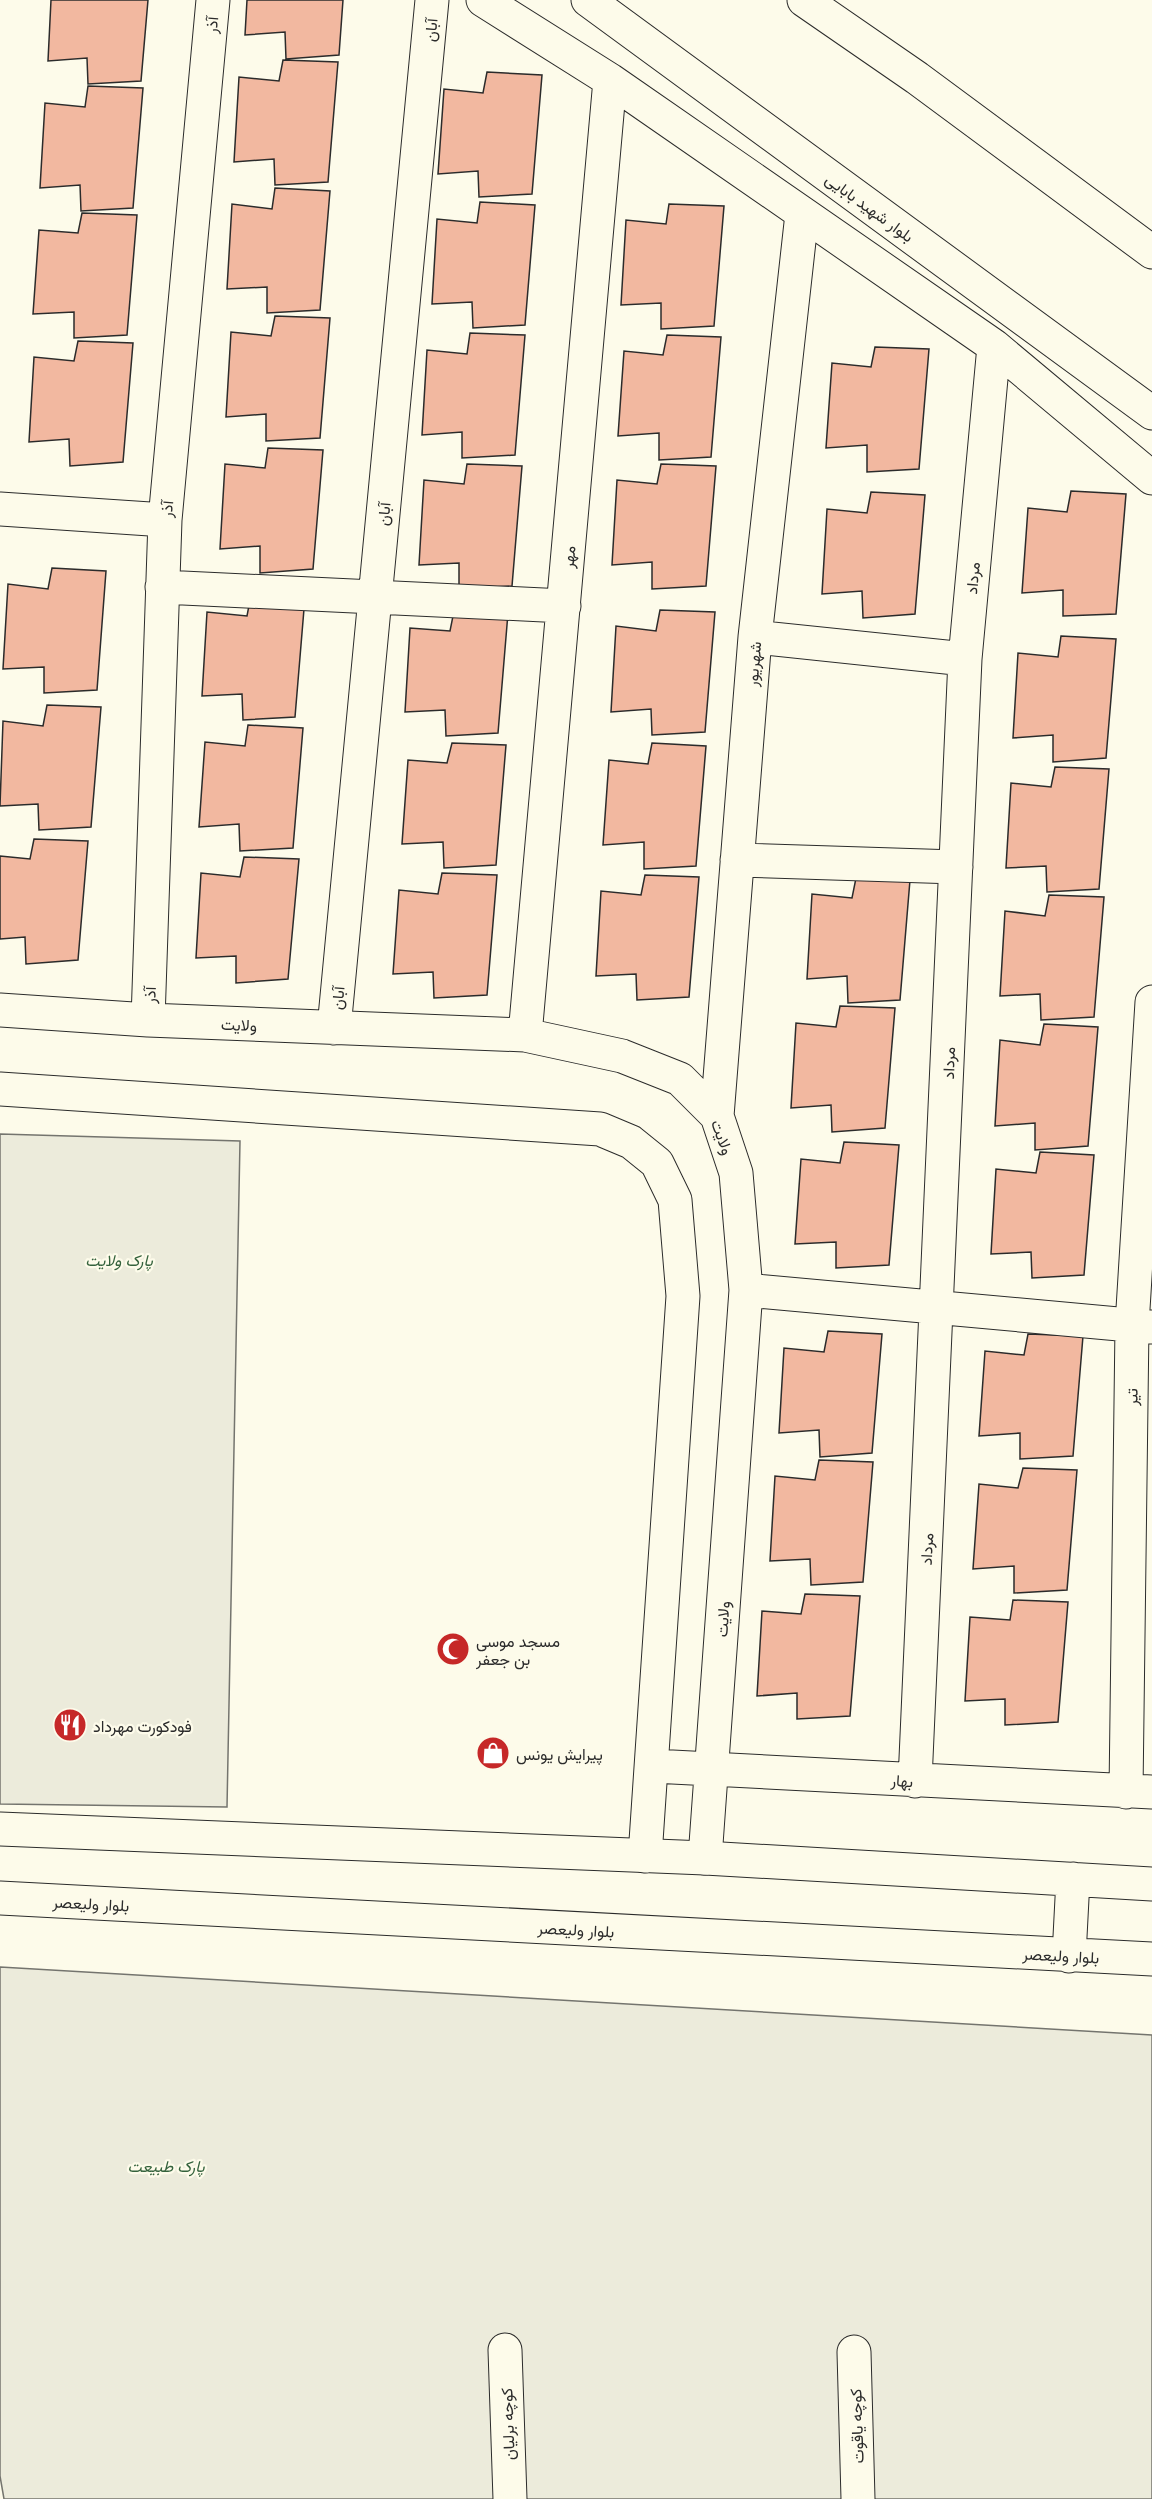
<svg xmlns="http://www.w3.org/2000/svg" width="1152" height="2499" font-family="'Playfair Display',Vazirmatn,serif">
<rect width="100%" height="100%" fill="#fdfbea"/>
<path fill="#ecebdb" stroke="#74746e" stroke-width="1.5" d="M0,1134L240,1141L227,1807L0,1804Z
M0,1967L1152,2035V2499H4L0,2476Z"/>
<path fill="#f2b8a0" stroke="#2b2b2b" stroke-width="1.5" d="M51,0H148L141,81L88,84L87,58L48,61Z
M247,0H343L339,55L286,59L285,32L245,35Z
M283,60L338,62L328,182L275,185L274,159L234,162L239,77L279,81Z
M487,72L542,75L532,194L479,197L478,171L438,174L444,89L483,93Z
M88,86L143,88L133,208L81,211L80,185L40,188L45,103L85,107Z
M275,188L330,191L320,310L267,313V287L227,289L232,204L272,209Z
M480,202L535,205L525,325L473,328L472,302L432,304L437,219L477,223Z
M669,204L724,206L714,326L661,329V303L621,305L626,220L666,224Z
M82,213L137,215L127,335L74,338V312L33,314L39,230L78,233Z
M275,316L330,318L320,438L266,441V414L226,417L231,332L271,336Z
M470,333L525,335L515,455L462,458V432L422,435L427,350L467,354Z
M667,335L721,337L711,457L659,460V433L618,436L624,351L663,355Z
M78,341L133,343L123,462L70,466L69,439L29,442L34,357L74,361Z
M875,347L929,349L919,469L867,472V445L826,448L832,363L871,367Z
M268,448L323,450L313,569L260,573V546L220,549L225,464L265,468Z
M467,464L522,466L512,586L459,589V563L419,565L424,480L464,484Z
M661,464L716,466L706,586L652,589V562L612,565L617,480L657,484Z
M1071,491L1126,494L1116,614L1063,616V590L1022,593L1028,508L1067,512Z
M871,492L925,495L915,614L863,618L862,591L822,594L827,509L867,513Z
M52,568L106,571L97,690L44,693V667L3,669L8,584L48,589Z
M251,595L305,597L295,717L243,720L242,694L202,696L207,612L247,616Z
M660,610L715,612L705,732L652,735L651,709L611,712L616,626L656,631Z
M454,611L508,613L498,733L446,736L445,710L405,712L410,628L450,631Z
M1061,636L1116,639L1106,758L1053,762V735L1013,738L1018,653L1058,657Z
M47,705L101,707L91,827L39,830L38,804L0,806L3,721L43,726Z
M248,725L303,728L293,848L240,851L239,824L199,827L205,742L245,746Z
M452,743L506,745L496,865L444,868L443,842L402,844L408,760L447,763Z
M652,743L706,746L696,866L644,869V842L603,845L609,760L648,764Z
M1055,767L1109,769L1099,889L1047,892L1046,866L1006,868L1011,783L1051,787Z
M34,839L88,841L78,960L26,964L25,937L0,939V856L30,859Z
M244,857L299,859L288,979L236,983V956L196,958L201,873L240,877Z
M442,873L497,875L487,995L434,998L433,972L393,974L399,890L438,894Z
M645,875L699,877L689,997L637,1000L636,974L596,976L601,891L641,895Z
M856,878L910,880L900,1000L848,1003L847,976L807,979L812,894L852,898Z
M1049,895L1104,897L1094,1017L1041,1020L1040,994L1000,996L1005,911L1045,916Z
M840,1006L895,1008L885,1128L832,1132L831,1105L791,1108L796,1023L836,1027Z
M1044,1024L1098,1027L1088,1146L1035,1150V1123L995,1126L1000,1040L1040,1045Z
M844,1142L899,1145L889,1265L836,1268V1242L795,1244L801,1159L840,1163Z
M1040,1152L1094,1155L1084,1275L1032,1278L1031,1252L991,1254L996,1169L1036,1173Z
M828,1331L882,1334L872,1453L820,1457L819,1430L779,1433L784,1348L824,1352Z
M1028,1334L1083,1336L1073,1456L1020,1459V1433L979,1436L985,1351L1024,1355Z
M819,1460L873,1462L863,1582L811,1585L810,1559L770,1561L775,1476L815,1480Z
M1023,1468L1077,1470L1067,1590L1014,1593V1566L973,1569L979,1484L1018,1488Z
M805,1594L860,1596L850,1716L797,1719V1693L757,1696L762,1611L801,1614Z
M1013,1600L1068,1602L1058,1722L1005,1725V1699L965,1701L970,1617L1010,1620Z"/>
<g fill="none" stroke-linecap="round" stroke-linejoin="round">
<g stroke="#2b2b2b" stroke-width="35">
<path id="minor" d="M483,0L610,80L994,346L1152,478
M0,509L165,520
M162,587L564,606
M755,637L965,659
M737,860L956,867
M0,1010L148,1020L525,1035L622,1056L680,1079L717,1116L736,1173L746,1290L705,1858
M148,1020L165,520L213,0
M334,1028L432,0
M525,1035L610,80
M0,1089L600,1129L631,1142L657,1163L675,1200L683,1296L645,1856
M717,1116L755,637L802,214
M746,1290L1152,1327
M653,1766L1152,1792
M915,1781L965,659L994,346
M1126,1792L1132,1325L1152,1002
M505,2350L510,2499
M854,2352L858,2499"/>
</g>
<g stroke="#2b2b2b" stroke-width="35">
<path id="major" d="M588,0L1152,413
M804,0L917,78L1152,252
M0,1829L705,1858L1152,1884
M0,1898L1152,1959
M1069,1956L1073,1879"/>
</g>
<use href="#minor" stroke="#fdfbea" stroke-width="33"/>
<use href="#major" stroke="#fdfbea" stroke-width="33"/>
</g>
<defs>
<g id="mosque-disc" transform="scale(1.725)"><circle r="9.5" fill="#c62828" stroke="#fdfbea"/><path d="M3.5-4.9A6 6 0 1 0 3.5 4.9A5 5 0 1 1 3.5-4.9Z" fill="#fff"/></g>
<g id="restaurant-disc" transform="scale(1.725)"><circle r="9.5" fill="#c62828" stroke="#fdfbea"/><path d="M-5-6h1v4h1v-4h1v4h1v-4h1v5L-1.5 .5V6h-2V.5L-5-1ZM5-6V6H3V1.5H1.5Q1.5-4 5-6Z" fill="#fff"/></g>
<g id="shop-disc" transform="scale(1.725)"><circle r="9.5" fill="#c62828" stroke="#fdfbea"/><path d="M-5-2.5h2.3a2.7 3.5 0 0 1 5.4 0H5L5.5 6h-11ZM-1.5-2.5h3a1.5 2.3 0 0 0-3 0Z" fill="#fff"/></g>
</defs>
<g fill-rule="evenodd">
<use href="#mosque-disc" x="453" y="1649"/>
<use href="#restaurant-disc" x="70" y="1725"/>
<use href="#shop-disc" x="493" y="1753"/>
</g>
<g text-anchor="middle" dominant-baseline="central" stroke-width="4.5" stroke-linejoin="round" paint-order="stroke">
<g font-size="16" fill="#2b2b2b" stroke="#fdfbea">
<text transform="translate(211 25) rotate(-85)">آذر</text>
<text transform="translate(430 30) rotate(-85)">آبان</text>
<text transform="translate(870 207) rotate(36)">بلوار شهید بابایی</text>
<text transform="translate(166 509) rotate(-85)">آذر</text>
<text transform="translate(383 514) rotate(-85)">آبان</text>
<text transform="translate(568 557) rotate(-85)">مهر</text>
<text transform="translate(972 578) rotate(-85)">مرداد</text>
<text transform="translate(753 664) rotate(-85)">شهریور</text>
<text transform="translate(149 995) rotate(-88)">آذر</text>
<text transform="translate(337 998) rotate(-85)">آبان</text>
<text transform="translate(239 1024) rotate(2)">ولایت</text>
<text transform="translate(948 1063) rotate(-88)">مرداد</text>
<text transform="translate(723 1137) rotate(70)">ولایت</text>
<text transform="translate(1131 1397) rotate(-89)">تیر</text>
<text transform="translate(926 1549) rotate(-87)">مرداد</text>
<text transform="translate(722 1619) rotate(-86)">ولایت</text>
<text transform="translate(902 1780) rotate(4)">بهار</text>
<text transform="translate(91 1903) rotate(3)">بلوار ولیعصر</text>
<text transform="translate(576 1929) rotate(3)">بلوار ولیعصر</text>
<text transform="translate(1061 1955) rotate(3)">بلوار ولیعصر</text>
<text transform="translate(507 2424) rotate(-92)">کوچه برلیان</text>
<text transform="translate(856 2426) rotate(-92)">کوچه یاقوت</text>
</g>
<g font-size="16" font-style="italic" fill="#34623c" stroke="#fdfbea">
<text x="119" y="1259">پارک ولایت</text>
<text x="166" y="2165">پارک طبیعت</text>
</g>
<g font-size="16" fill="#2b2b2b" stroke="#fdfbea" text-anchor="start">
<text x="476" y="1640">مسجد موسی<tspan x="476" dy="18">بن جعفر</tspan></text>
<text x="93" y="1725">فودکورت مهرداد</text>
<text x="516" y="1753">پیرایش یونس</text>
</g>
</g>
</svg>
